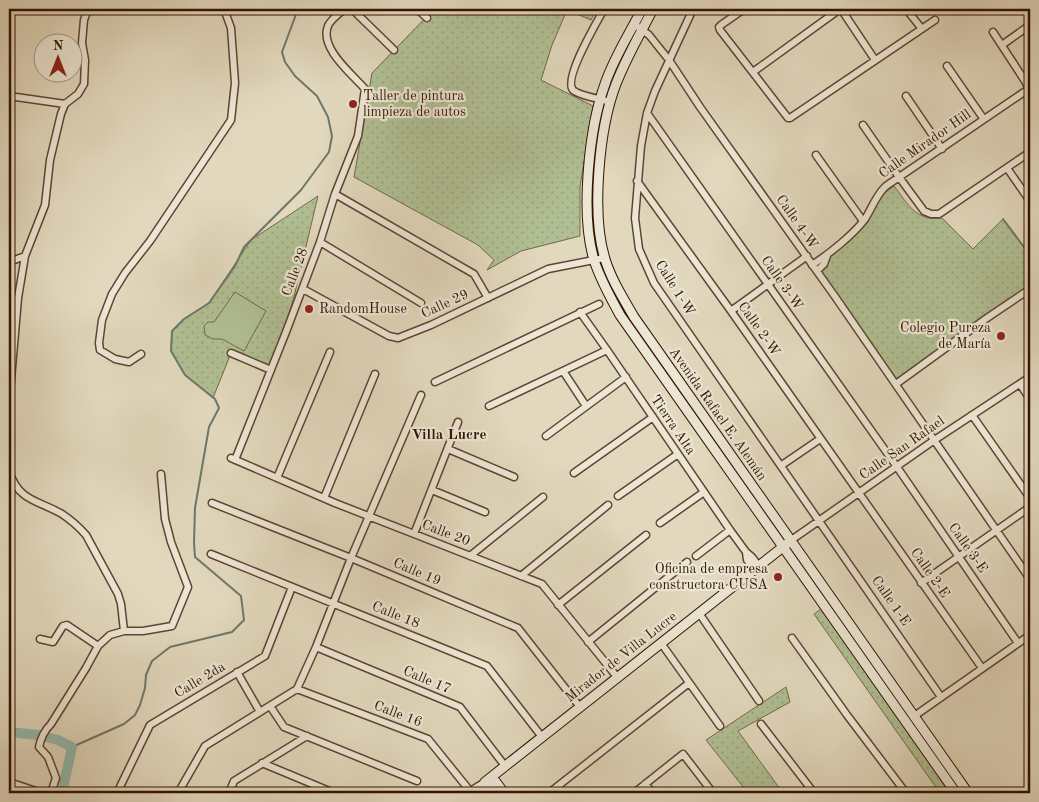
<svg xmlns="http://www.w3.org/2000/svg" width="1039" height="802" font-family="'Old Standard TT',serif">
<defs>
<pattern id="grass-dots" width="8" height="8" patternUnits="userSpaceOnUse" patternTransform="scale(1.25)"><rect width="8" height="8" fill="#b0bf93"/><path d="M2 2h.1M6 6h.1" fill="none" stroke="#98a37d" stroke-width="1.8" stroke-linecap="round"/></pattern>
</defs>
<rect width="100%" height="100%" fill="#e2d8bd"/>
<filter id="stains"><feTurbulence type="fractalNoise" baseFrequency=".004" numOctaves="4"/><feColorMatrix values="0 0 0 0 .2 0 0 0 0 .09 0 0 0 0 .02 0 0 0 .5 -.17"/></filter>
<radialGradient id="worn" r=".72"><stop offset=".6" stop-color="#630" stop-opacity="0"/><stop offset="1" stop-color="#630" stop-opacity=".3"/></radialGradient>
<path fill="url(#grass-dots)" stroke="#72694a" d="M434,9H596L591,20L567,10L552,45L541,80L593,106L580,187V236L521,251L487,270L494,260L478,245L354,177L372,73Z
M894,186C909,205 915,221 942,218L973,249L1003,219L1030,255V289L896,384L818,273L833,253L864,222L878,198Z
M318,196L293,301L271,370L231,353L213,398L185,375L171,351L172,331L184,319L209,303L251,240Z
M821,609L952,793H940L814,614Z
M786,687L790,702L738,731L783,793H748L706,740Z"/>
<path fill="#b0bf93" stroke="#72694a" d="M235,292L266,311L244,351L222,339H213L205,335L204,326L208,322H214Z"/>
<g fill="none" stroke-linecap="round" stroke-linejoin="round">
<path stroke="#6e776a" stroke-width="2" d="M1003,219L1030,255
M72,747L124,724L135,715L140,705L145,688L146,675L152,661L170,647L232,632L244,620L241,596L195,557L194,543L195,508L209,427L219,408L215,399L185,375L171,351L172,331L184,319L209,303L235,266L244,247L301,190L329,152L332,136L328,117L317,96L295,76L285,62L282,52L298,9"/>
<path stroke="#95baaf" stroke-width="10" d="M9,732L38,735L58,740L72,747L62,793"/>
<g stroke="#5f4431" stroke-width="9">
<path id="street" d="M352,9L394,50
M417,9L427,18
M604,9C597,22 563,79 573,90C579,96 602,99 610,102
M693,9L655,91L647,113L641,146L635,218L639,249L654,283L941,697
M744,9L721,25L719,27L720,30L788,118H790L935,20
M841,9L875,60
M906,9L922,29
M634,24L649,35L669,60L700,107L836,298L1030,579
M993,32L1025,81L1030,92
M1002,45L1030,25
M947,66L983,118
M753,72L840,9
M9,96L65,104
M906,96L942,149
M647,113L897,467L1018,643
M863,125L899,177L924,211L931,214H939L1030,152
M816,155L863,221
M1007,168L1030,201
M637,181L731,311L982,668
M335,194L474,274L488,298
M320,242L421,303
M9,262L25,256
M812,265C829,254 853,235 865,219C872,208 876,195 886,186L1030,88
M817,271L824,264L827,256
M303,289L389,336L398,338L431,325L548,269L604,258
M731,311L807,256
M580,312L607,350L730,530L746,552L752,557L759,566
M231,353L271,370
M141,354L129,362L115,359L100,350L99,343L102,320L112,294L125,273L150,241L231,120L235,83L231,28L224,9
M563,371L586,406
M435,382L599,304
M896,384L987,318L1030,289
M1020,384L1030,399
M9,403L18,298L25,256L45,205L50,160L61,114L65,104L78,94L84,84L85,60L82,43L84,20L88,9
M489,406L607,350
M972,415L1030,498
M546,436L626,377
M448,449L514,477
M231,458L335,503L542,584L617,677
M235,460L286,332L320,242L335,194L358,136L365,89C352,74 319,48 328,26C330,20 339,14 344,9
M782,465L820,439
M9,471C19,502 38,500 62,514C71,520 79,527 86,535L118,594L121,604L124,631
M574,473L653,417
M277,478L330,352
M432,490L485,512
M618,496L678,454
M324,498L375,374
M212,503L351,558L518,628L580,707
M660,523L704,492
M414,534L458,422
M790,541L933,441L1030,377
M746,552L747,560L754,569
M211,554L487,666L542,737
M470,556L543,497
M696,556L730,530
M521,576L608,505
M921,583L1030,507
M558,605L646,535
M699,613L759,701
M792,638L847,715L906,793
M40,639L53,642L63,626L67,625L98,646
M588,642L687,562
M661,643L720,726
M316,647L460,707L505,766
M237,672L260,712
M297,689L428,739L470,791
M270,706L284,727L417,781
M913,717L1030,635
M761,724L814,793
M262,763L334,793
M9,782L42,793
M645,784L653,793
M14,793L17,785
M51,793L56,778L48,757L39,747C41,737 44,731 51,724L86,668L98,646L110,635L124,631H143L172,626L188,587L171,542L165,519L161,474
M117,793L150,725L265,656L292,587
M178,793L205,746L297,689L316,647L351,558L421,395
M229,793L234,781L307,736
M467,793L485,782
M549,793L689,683
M634,793L683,754L713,793"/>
</g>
<g stroke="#331302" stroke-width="11">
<path id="secondary" d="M642,9C630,33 614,57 605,84C589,129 580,213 594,260C600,279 610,297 620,315L956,793
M653,9C640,34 626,58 616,84C599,128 591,214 605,259C611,279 623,298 634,317L968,793
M492,777L504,793
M493,793L485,782L788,543"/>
</g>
<use href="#street" stroke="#ece6d4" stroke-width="6"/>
<use href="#secondary" stroke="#ece6d4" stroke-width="9"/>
</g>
<g fill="#8f2418" stroke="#ece6d4" stroke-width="2">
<circle cx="353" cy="104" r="5"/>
<circle cx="309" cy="309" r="5"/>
<circle cx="1001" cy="336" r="5"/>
<circle cx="778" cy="577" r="5"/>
</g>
<g text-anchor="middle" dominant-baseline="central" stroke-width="4.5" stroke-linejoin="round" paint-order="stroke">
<g font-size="14" fill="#331302" stroke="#ece6d4" text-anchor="start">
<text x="363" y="96">Taller de pintura<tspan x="363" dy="16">limpieza de autos</tspan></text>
<text x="319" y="309">RandomHouse</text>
<text x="991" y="328" text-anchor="end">Colegio Pureza<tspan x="991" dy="16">de María</tspan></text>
<text x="768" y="569" text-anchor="end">Oficina de empresa<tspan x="768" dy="16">constructora CUSA</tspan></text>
</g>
<g font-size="14" fill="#331302" stroke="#ece6d4">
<text transform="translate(925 144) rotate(-35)">Calle Mirador Hill</text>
<text transform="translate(797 222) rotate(55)">Calle 4-W</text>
<text transform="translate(295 272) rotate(-69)">Calle 28</text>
<text transform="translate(782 283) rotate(55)">Calle 3-W</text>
<text transform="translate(675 288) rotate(58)">Calle 1-W</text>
<text transform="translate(445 304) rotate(-25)">Calle 29</text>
<text transform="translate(759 329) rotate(55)">Calle 2-W</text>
<text transform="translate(718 414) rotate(55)">Avenida Rafael E. Alemán</text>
<text transform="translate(673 425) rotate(56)">Tierra Alta</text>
<text transform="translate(902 448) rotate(-35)">Calle San Rafael</text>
<text transform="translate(446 533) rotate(21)">Calle 20</text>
<text transform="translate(968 548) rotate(55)">Calle 3-E</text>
<text transform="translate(417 572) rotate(23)">Calle 19</text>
<text transform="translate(930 573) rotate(55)">Calle 2-E</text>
<text transform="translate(891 601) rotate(55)">Calle 1-E</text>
<text transform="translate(396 615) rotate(22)">Calle 18</text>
<text transform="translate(621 657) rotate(-38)">Mirador de Villa Lucre</text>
<text transform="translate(200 680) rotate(-31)">Calle 2da</text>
<text transform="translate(427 680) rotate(23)">Calle 17</text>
<text transform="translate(398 714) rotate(21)">Calle 16</text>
</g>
<g font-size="15" font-weight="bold" fill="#331302" stroke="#ece6d4">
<text x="449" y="435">Villa Lucre</text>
</g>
</g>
<rect width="1039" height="802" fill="none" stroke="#e2d8bd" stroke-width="30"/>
<rect x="10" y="10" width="1019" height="782" fill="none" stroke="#331302" stroke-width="2.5"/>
<rect x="15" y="15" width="1009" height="772" fill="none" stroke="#331302"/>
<g transform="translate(58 58)"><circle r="24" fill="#ece6d4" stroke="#a29280"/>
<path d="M0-4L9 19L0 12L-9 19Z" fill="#8f2418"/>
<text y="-8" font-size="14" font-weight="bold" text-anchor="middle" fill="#331302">N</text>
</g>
<rect width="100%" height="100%" filter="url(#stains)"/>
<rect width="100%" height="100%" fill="url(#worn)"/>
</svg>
